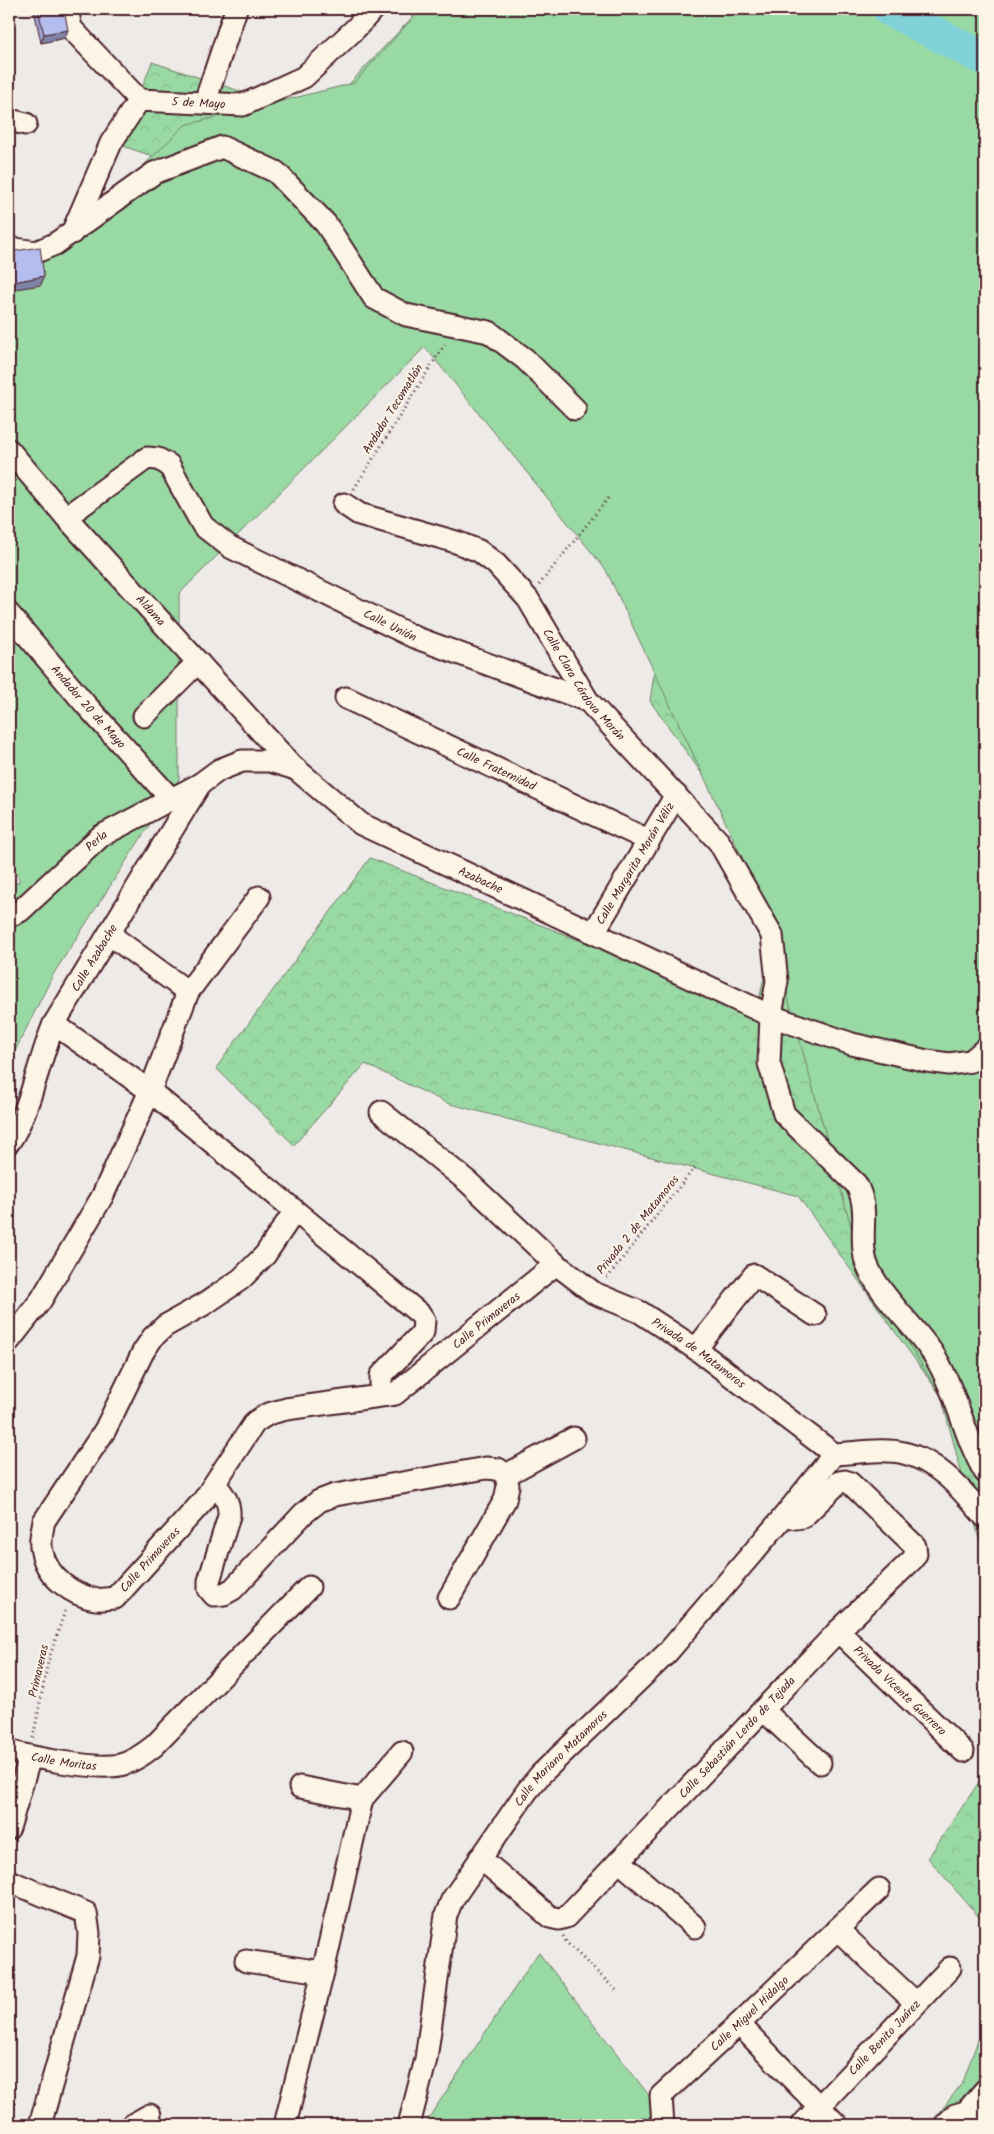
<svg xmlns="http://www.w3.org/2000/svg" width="994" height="2134" font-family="Kalam,sans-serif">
<defs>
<pattern id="forest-crowns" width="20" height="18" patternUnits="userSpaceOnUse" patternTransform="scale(1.25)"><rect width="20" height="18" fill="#99daa4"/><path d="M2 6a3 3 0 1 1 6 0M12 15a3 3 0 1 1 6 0" fill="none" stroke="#85bb8d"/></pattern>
</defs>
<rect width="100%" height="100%" fill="#eeeae7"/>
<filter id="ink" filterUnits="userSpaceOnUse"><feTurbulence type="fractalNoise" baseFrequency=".02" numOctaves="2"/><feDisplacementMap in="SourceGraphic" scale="10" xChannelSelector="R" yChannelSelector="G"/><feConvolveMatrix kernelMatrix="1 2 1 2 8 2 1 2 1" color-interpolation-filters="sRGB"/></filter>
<g filter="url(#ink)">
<path fill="url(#forest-crowns)" stroke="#727c68" d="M420,9H985V1561L941,1396L798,1196L447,1103L365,1064L294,1145L216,1068L370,858L757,1010L783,887L650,701L676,525L295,205L120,145L152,62L318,117Z
M985,1773V1924L928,1858Z"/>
<path fill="#99daa4" stroke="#727c68" d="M421,9H985V1479L975,1451L863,1270L759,893L606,570L425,347L179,594V779L54,973L9,1063V887L20,881L9,860V254L63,244L185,125L354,83Z
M538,1953H539L672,2125H424Z
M985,2020V2125H930L963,2082Z"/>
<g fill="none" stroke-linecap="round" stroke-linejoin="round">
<path stroke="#81d2d8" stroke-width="34" d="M889,9L985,59"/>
<g stroke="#4a1f2b" stroke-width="25">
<g id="street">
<path d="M67,9L71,28L139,100"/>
<path d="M205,102L236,9"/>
<path d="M9,120L26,124"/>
<path id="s1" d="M72,233L111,143L139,100L243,105L304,77L356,28L373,9"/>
<path d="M9,248L36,252L55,244L154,173L222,147L276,172L326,224L374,298L406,315L489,332L525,359L575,409"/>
<path id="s2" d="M9,450L66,517L295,769"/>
<path id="s3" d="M344,504L359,514L456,542L479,551L496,564L528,599L588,701L719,842L772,935L777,981L771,1016L769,1063L784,1114L856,1184C871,1211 858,1234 866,1262C877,1295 920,1330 937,1360C958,1396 964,1437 985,1472"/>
<path id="s4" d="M66,517L147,458L158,459L169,465L203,526L230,547L414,637L588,701"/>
<path id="s5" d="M9,614L86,705L171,799"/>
<path id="s6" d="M346,698L648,840"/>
<path d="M144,716L198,662"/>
<path id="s7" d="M9,916L20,911L101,836L200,784L219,770L242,761H270L296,769L361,824L771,1016L852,1044L927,1061L949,1064L971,1061L985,1049"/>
<path id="s8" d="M594,932L676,795"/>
<path d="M109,934L188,992"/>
<path d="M54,1024L150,1091L420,1314L424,1320L423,1332L381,1376V1385L385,1395"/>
<path id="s9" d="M381,1112L467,1181L556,1264L594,1293L640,1312L696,1349L834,1454"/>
<path id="s10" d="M9,1142C30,1112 39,1059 54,1024L200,784"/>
<path id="s11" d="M294,1212L265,1255L241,1279L206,1303L165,1326L153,1337L143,1352L105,1430L44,1521C42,1531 39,1542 42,1552C47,1577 72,1595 95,1599C102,1600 109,1598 115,1598L203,1501L255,1422L268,1414L286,1409L395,1394L556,1264"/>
<path d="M9,1341L41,1300L102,1197L150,1091L188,992L259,897"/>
<path d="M696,1349L754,1275L815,1315"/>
<path d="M834,1454C857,1453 883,1448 904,1453C939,1461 963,1492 985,1517"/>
<path d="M506,1475L574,1438"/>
<path d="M215,1484C224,1495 230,1502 229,1516L209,1581V1589L214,1595L224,1594L233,1589L303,1514L319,1501L335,1495L486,1468L498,1469L506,1475L508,1486L505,1500L449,1598"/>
<path id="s12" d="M838,1631L963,1751"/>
<path d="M763,1710L820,1763"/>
<path id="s13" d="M9,1751C34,1758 95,1770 120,1765C133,1762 144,1754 154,1746L309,1587"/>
<path d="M300,1787L362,1799"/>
<path d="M9,1828L30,1757"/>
<path id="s14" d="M480,1858L550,1917L559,1919L566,1917L838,1631L912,1560L916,1554L915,1546L850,1483L845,1481L839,1482L803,1517L796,1518L785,1515"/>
<path d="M619,1861L695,1927"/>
<path d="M9,1881L86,1913L89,1933L88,1956L40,2125"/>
<path d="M837,1929L916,2003"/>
<path d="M246,1961L323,1972"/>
<path d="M739,2024L837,2125"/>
<path d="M982,2115L985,2122"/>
<path d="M132,2125L150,2115"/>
<path d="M285,2125L323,1972L362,1799L402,1752"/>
<path id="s15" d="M409,2125L426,2059L446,1915L452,1900L527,1791L541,1774L667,1653L785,1515L834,1454"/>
<path id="s16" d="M663,2125L661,2096L739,2024L879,1889"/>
<path id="s17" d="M802,2125L950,1968"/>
<path d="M945,2125L955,2115L966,2112L985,2090"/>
</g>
</g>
<path stroke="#4a1f2b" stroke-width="3" stroke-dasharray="1 4" stroke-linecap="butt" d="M354,489L446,342
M539,585L609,497
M607,1278L695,1167
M33,1738L48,1662L66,1608
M563,1936L566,1942L617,1991
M9,2117L21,2124
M636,2125L643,2117"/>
<use href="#street" stroke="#fcf5e5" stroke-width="21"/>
</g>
<path fill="#9ca3cd" stroke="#4a1f2b" d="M34,9H64L65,38L41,43L34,10Z"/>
<path fill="#7f84a7" stroke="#4a1f2b" d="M68,30L65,38L41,43L44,34Z
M44,276L41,285L9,290V283Z"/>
<path fill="#b5bdee" stroke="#4a1f2b" d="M38,9H64L68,30L44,34Z
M40,247L44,276L9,283V252Z"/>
</g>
<g text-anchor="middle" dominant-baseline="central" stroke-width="4" stroke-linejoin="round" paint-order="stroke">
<g font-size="12" fill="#4a1f2b" stroke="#fcf5e5">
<text stroke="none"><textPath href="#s1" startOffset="209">5 de Mayo</textPath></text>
<text transform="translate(393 409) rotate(-58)">Andador Tecomatlán</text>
<text stroke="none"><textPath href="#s2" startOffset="214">Aldama</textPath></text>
<text stroke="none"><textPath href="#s4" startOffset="406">Calle Unión</textPath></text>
<text stroke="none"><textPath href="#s3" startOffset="315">Calle Clara Córdova Morán</textPath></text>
<text stroke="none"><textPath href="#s5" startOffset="122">Andador 20 de Mayo</textPath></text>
<text stroke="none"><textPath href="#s6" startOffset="166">Calle Fraternidad</textPath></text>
<text stroke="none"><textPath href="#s7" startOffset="116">Perla</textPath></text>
<text stroke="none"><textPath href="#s8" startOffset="80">Calle Margarita Morán Véliz</textPath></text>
<text stroke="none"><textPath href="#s7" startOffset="555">Azabache</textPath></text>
<text stroke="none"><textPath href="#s10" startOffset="204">Calle Azabache</textPath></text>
<text transform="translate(638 1225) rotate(-51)">Privada 2 de Matamoros</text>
<text stroke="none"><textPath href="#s11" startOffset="1019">Calle Primaveras</textPath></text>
<text stroke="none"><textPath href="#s9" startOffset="401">Privada de Matamoros</textPath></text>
<text stroke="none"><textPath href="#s11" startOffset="584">Calle Primaveras</textPath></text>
<text transform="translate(39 1671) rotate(-77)">Primaveras</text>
<text stroke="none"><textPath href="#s12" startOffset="86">Privada Vicente Guerrero</textPath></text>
<text stroke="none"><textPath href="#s14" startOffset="356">Calle Sebastián Lerdo de Tejada</textPath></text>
<text stroke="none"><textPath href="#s15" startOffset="409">Calle Mariano Matamoros</textPath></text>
<text stroke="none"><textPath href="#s13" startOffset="56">Calle Moritas</textPath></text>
<text stroke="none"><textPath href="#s16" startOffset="150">Calle Miguel Hidalgo</textPath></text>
<text stroke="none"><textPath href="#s17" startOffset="120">Calle Benito Juárez</textPath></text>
</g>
</g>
<rect width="994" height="2134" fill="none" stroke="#fcf5e5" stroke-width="30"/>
<rect x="15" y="15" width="964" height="2104" fill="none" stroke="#4a1f2b" stroke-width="2" filter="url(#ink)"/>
</svg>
